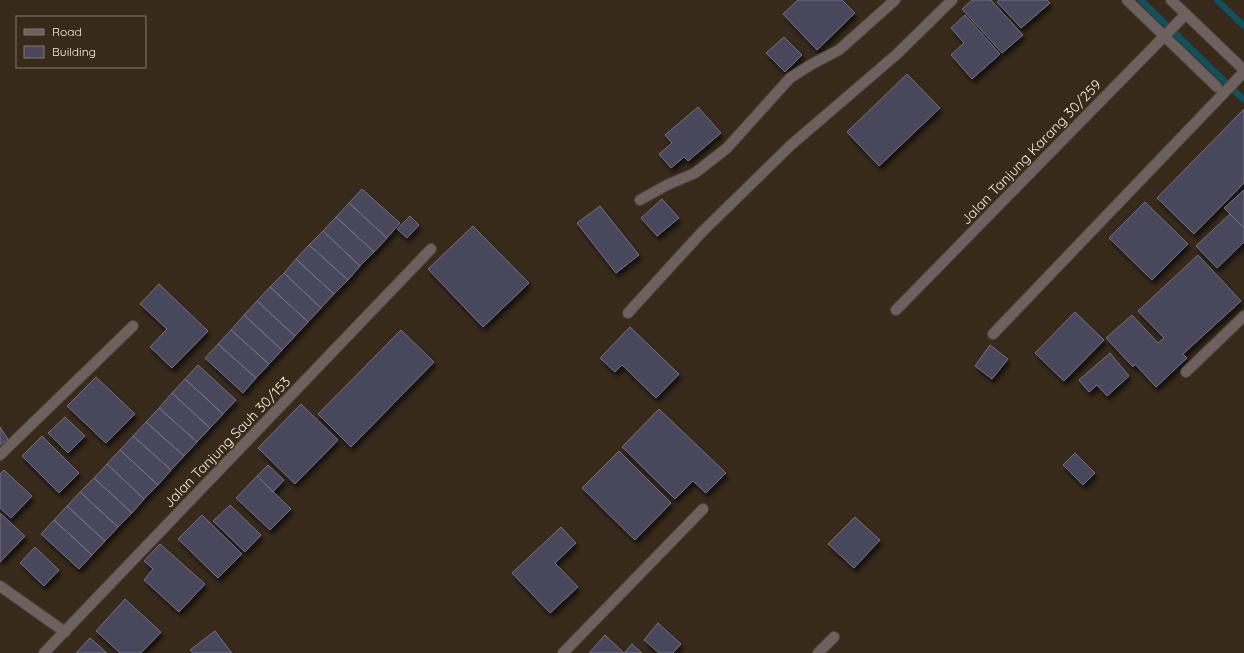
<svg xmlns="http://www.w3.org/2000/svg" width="1244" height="653" font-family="Quicksand,sans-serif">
<defs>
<filter id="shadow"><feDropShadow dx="2.5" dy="4.5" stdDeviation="2" flood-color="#0009"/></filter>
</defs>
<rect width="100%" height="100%" fill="#372a1b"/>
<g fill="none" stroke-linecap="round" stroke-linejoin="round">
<path stroke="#0f5160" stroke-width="6" d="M1141,0L1244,100
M1217,0L1244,26"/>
</g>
<path fill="#4a475b" stroke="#727085" filter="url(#shadow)" d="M798,0H842L855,13L817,50L783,14Z
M972,0H991L1023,35L1002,53L962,9Z
M999,0H1047L1050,3L1021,28L997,2Z
M965,15L1000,54L972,79L951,55L964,43L951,28Z
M784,37L802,55L785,72L766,53Z
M907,74L940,108L879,166L847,132Z
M698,107L721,133L688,161L684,157L671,168L659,154L672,143L665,135Z
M1244,109V183L1194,234L1157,198Z
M362,189L400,223L387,238L349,203Z
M1244,190V228L1224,208Z
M662,199L679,218L657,236L641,218Z
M1145,202L1188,244L1152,280L1109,238Z
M349,203L387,238L374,252L336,217Z
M600,206L639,255L616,273L577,223Z
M1230,214L1244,228V242L1217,268L1196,246Z
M410,216L419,225L407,238L397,229Z
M336,217L374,252L360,266L323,231Z
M473,226L529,283L483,327L428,269Z
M323,231L360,266L348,280L309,245Z
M309,245L348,280L334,294L296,259Z
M1198,255L1241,301L1183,354L1187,358L1156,387L1135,364L1133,367L1106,338L1132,315L1158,343L1164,338L1138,311Z
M296,259L334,294L321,308L284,273Z
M284,273L321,308L308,322L270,287Z
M159,284L208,331L172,368L150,347L167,329L140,304Z
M270,287L308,322L295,336L257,301Z
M257,301L295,336L282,350L244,315Z
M1075,312L1104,340L1064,381L1035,353Z
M244,315L282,350L269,364L231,330Z
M630,327L679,374L656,398L622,365L615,372L600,358Z
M231,330L269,364L256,378L218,344Z
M401,330L434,362L351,447L318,414Z
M218,344L256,378L243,393L205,358Z
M990,345L1008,359L992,379L975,366Z
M1110,353L1129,376L1107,396L1097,385L1089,392L1079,380Z
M198,365L236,400L223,414L185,379Z
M96,377L135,414L106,443L67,406Z
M185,379L223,414L210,428L172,393Z
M172,393L210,428L197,442L159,408Z
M301,404L338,440L295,484L258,448Z
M159,408L197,442L184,456L146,422Z
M659,409L726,473L706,493L693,481L675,499L622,447Z
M65,417L85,436L68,453L48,433Z
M146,422L184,456L171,470L133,436Z
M0,427L8,439L0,445Z
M42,436L79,473L59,493L22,456Z
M133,436L171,470L158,485L120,450Z
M120,450L158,485L144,499L107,464Z
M619,451L671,503L635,540L582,488Z
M1075,453L1095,473L1083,485L1063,465Z
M107,464L144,499L132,513L94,478Z
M268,465L284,480L273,492L257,476Z
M4,470L32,496L11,518L0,508V474Z
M257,476L291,509L270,530L236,498Z
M94,478L132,513L118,527L80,492Z
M80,492L118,527L105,541L67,506Z
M230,505L261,535L245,552L213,521Z
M67,506L105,541L92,555L54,520Z
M0,513L25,536L0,562Z
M202,515L242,554L218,578L178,539Z
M855,517L880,540L854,568L828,544Z
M54,520L92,555L79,569L41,534Z
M561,527L576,543L555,563L578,587L550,613L512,573Z
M160,544L205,584L179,612L144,580L153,569L144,561Z
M35,547L59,570L44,586L20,563Z
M125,599L161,632L141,653H120L96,631Z
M658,623L681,644L673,653H659L644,640Z
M215,631L232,653H193L190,650Z
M605,635L624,653L632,644L642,653H589Z
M90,638L107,653H76Z"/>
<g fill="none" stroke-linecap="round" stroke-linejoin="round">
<g stroke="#524537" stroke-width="12">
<path id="minor" d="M1127,0L1217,87
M1171,0L1244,70
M640,200L667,185L695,173L727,148L790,78L812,64L839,50L895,0
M896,310L1186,14
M628,313L701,233L791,145L897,54L952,0
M993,334L1244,72
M1186,372L1244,316
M0,455L133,326
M0,586L65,632
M44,653L431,249
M563,653L703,509
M818,653L834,637"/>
</g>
<use href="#minor" stroke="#6c615f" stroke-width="10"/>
</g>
<g text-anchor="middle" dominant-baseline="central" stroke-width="3" stroke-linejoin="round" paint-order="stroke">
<g font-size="14" fill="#f6ede3" stroke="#372a1b">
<text transform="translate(1031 152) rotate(-46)">Jalan Tanjung Karang 30/259</text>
<text transform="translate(227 442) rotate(-46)">Jalan Tanjung Sauh 30/153</text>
</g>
</g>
<rect x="16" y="16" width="130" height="52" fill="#372a1b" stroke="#83786b"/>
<rect x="24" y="29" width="20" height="6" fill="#6c615f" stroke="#83786b"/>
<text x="52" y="36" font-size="12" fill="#f6ede3">Road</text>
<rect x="24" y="46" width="20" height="12" fill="#4a475b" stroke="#83786b"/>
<text x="52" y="56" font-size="12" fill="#f6ede3">Building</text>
</svg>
